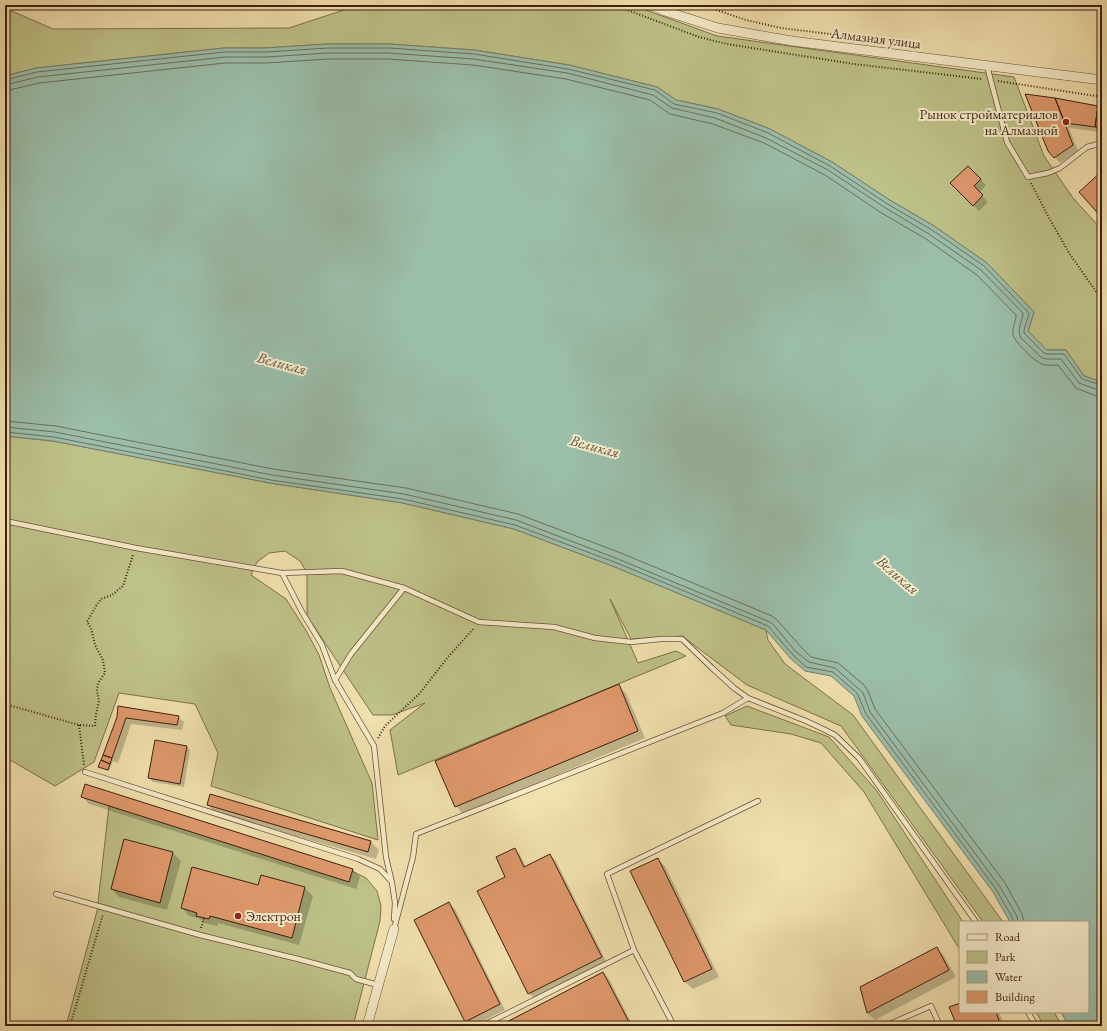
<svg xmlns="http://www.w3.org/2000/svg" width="1107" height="1031" font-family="'EB Garamond',serif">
<rect width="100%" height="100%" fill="#f1e1ae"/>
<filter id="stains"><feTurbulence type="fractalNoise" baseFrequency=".005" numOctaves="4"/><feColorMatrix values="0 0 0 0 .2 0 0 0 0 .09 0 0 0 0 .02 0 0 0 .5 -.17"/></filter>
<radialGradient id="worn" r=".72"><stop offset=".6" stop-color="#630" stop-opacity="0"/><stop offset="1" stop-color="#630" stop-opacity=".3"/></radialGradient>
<path fill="#bec288" stroke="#7e704c" d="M359,5H632L717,36L1014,77L1044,156L1073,198L1102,230V382L1084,376L1066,350H1047L1028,331L1034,312L987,263L934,226L888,199L832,162L770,129L718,109L676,100L657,87L569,65L474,50L389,44H327L265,48H224L36,68L5,76V8L53,29L289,28Z
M5,436L53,441L270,483L403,503L514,529L615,567L766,630L768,640L785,664L853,715L1003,922H983L841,726L747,685L682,636L631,639L610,599L638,663L676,651L686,656L398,775L390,730L425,703L392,715H373L307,616V573L300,561L285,551L269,553L257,562L251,575L286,599L307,632L319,655L330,688L372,783L378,840L211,786L218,753L195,704L119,693L94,762L55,786L5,757Z
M747,706L829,737L877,791L963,922H960V950L864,792L821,743L791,734L731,725L725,716Z
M109,806L352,871L366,878L377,891L381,906L380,921L353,1026H66L97,911Z
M1036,1012H1054L1062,1026H1044Z"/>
<path fill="#9bbeaa" stroke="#767e6d" d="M327,44H389L474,50L569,65L657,87L676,100L718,109L770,129L832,162L888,199L934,226L987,263L1034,312L1028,331L1047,350H1066L1084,376L1102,382V1026H1069L1061,1012H1088V922H1010L993,892L862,716L854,696L831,676L805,671L790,658L766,630L615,567L514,529L403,503L270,483L53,441L5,436V76L36,68L224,48H265Z"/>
<path fill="#0003" d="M1027,95L1102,107V127H1101L1102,131L1100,130V132L1069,128L1078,151L1060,163L1049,150Z
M968,167L986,185L979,193L988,202L979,211L952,183Z
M618,686L626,693L645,738L463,814L456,806Z
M118,717H178L184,722L182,730L131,724L118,763L113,761L109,771L99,767Z
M186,746L190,750L184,787L153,782L149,778Z
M211,795L371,842L379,850L376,859L215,813L208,805Z
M82,796L352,869L360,877L356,889L89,804Z
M125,840L173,853L181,861L167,910L119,897L112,889Z
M515,849L520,855L526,867L550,855L556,861L607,963L534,998L529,993L507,877Z
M657,859L665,866L719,977L693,989L685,982L631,871Z
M262,876L305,888L313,896L299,945L218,923L217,926L204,923L200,919L189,916L182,908L259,886Z
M449,903L455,909L505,1010L473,1026H471L466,1021Z
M937,948L944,956L956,977L875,1020L867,1013Z
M603,973L609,979L633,1026H501Z
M960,1004V1012H999L1005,1026H958Z"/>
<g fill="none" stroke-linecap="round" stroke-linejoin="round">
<path stroke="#6d6e5e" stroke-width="1" d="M5,80L37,72L224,52H266L328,48H389L474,54L568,69L655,90L674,104L717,113L768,133L830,166L886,203L932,230L984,266L1028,312L1029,314L1024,330V333L1044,353L1047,354H1064L1082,379L1102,385
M5,85L38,77L225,57H266L328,53H388L473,59L567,73L653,95L672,108L715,118L766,138L828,170L884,207L929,234L981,270L1023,313V315C1021,323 1017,330 1021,338L1042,358L1047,359H1061L1079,383L1098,390H1102
M5,91L39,83L225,63H266L328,59H388L473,65L566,79L650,100L670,114L713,124L764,143L825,175L880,212L926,239L977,275L1016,315V317C1015,323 1012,329 1013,335C1015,342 1035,362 1042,364C1047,366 1053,365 1058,365L1076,388L1096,396H1102
M5,421L56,426L273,469L406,488L518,514L621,553L772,616L777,620L801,647L811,657L838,663L864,685L868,691L875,709L1005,883L1022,914L1024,922
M5,427L55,432L272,475L404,494L516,520L618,559L770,622L773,624L796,652L809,662L835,668L860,690L863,693L870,712L1000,887L1017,916L1018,922
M5,432L54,437L271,480L403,499L515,525L617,563L768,626L793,655L806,667L833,672L857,693L866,714L996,889L1013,919V922"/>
</g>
<path fill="#df996c" stroke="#3f1f11" d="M1025,94L1055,98L1073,145L1054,158L1048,151Z
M1055,98L1098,106L1095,127L1065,123Z
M1098,106H1102V128L1095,127Z
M968,166L981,179L974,186L983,195L973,206L950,183Z
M1102,171V218L1079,192Z
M619,684L638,731L455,807L435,761Z
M118,706L179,716L177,725L126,718L112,758L103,755L117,717Z
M155,740L187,746L180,784L148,778Z
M103,755L112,758L110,764L101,760Z
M101,760L110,764L108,770L98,767Z
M85,784L353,869L349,882L81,797Z
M210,794L371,841L368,852L207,805Z
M124,839L173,852L160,903L111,889Z
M515,848L524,867L550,854L602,957L528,994L477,891L505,877L496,857Z
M658,858L712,969L684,982L630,871Z
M192,867L258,885L261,875L305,887L292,938L210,916L209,919L196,916L197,913L181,908Z
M449,902L500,1004L465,1022L414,920Z
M937,947L949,970L867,1013L860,987Z
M603,972L631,1026H499Z
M960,1003V1012H996L1001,1026H957L949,1007Z"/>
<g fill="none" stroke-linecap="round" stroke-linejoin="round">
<g stroke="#6c5038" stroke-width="6">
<path id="service" d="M987,66L1007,142L1028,177L1048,173L1060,168L1087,147L1102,143
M5,521L136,548L282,573L342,571L404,588L479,622L554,627L595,638L631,642L661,639H682L712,668L734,688L748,698L806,721L823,729L835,735L859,758L976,922
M282,573L302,612L322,645L335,680L374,746L386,857L392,883L395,903L394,919
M335,680L351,654L404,588
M85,772L358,859L380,869L391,881
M56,894L200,935L298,959L350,973L356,979L378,985
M394,929L413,857L416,834L723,713L748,698
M634,950L607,874L758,801
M1028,1012L1036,1026
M482,1026L634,950L674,1026
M885,1026L931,1006L940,1026"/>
</g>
<g stroke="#6c5038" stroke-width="10">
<path id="minor" d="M651,5L665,11L718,28L792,41L1102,80
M367,1026L394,929"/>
</g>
<path stroke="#3f1f11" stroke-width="2" stroke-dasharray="1 2" stroke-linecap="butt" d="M614,5L699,37L727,44L854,64L982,79
M702,5L746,20L781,28L871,39
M998,81L1102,97
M1031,183L1048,216L1069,253L1102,300
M5,704L79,725L95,726L96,714L99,701L97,690L98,683L105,673L103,660L95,645L91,628L87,622L96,606L101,599L112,595L123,586L133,555
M79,725L84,765
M378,738L385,726L420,693L448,657L474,628
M201,928L204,918
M70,1026L103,914"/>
<use href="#service" stroke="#f6ecca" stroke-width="4.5"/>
<use href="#minor" stroke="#f6ecca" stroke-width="9"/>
</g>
<g fill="#8f2418" stroke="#f6ecca" stroke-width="1.5">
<circle cx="1066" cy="122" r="4"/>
<circle cx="238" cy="916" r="4"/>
</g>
<g text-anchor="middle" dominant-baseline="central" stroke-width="4" stroke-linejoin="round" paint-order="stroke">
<g font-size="14" fill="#3f1f11" stroke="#f6ecca">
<text transform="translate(876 38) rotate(7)">Алмазная улица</text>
</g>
<g font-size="14" fill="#3f1f11" stroke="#f6ecca" text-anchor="end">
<text x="1058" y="114">Рынок стройматериалов<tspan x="1058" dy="16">на Алмазной</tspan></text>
<text x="246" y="916" text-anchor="start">Электрон</text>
</g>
<g font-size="15" font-style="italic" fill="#5b4f3f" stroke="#f6ecca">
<text transform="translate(282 363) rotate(15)">Великая</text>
<text transform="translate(595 446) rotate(15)">Великая</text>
<text transform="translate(898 575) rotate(41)">Великая</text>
</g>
</g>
<rect width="1107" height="1031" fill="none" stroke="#f1e1ae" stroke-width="20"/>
<rect x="6" y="6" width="1095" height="1019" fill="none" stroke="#3f1f11" stroke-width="2"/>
<rect x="10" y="10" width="1087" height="1011" fill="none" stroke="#3f1f11"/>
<rect x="959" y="921" width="130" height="92" fill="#f6ecca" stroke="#ad9a80"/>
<rect x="967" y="934" width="20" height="6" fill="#f6ecca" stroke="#ad9a80"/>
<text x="995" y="941" font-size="12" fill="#3f1f11">Road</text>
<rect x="967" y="951" width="20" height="12" fill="#bec288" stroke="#ad9a80"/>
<text x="995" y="961" font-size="12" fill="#3f1f11">Park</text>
<rect x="967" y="971" width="20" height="12" fill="#9bbeaa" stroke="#ad9a80"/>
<text x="995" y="981" font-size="12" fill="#3f1f11">Water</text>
<rect x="967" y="991" width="20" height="12" fill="#df996c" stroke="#ad9a80"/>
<text x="995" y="1001" font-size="12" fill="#3f1f11">Building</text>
<rect width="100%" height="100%" filter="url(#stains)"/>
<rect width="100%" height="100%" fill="url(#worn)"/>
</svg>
